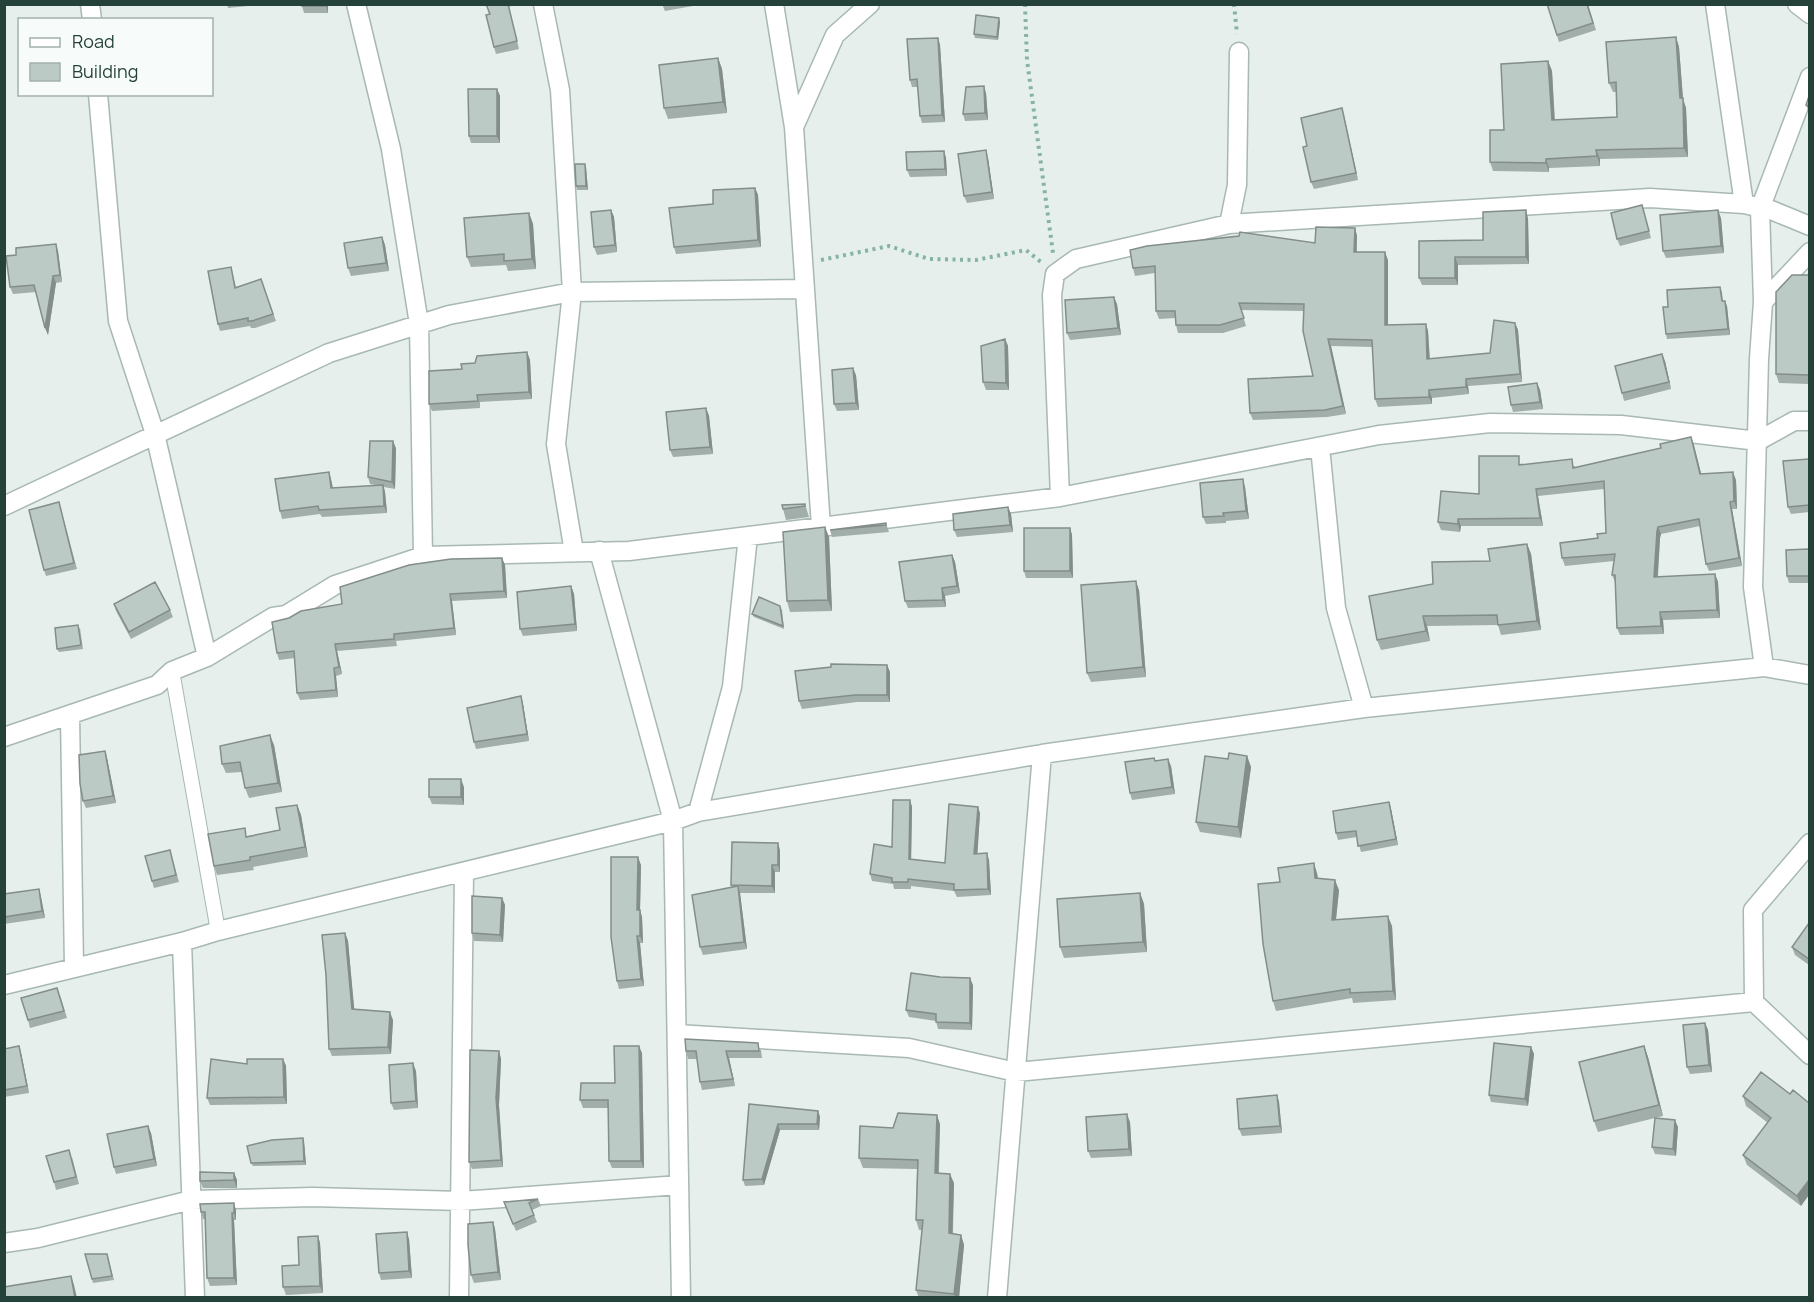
<svg xmlns="http://www.w3.org/2000/svg" width="1814" height="1302" font-family="Manrope,sans-serif">
<rect width="100%" height="100%" fill="#e6efeb"/>
<g fill="none" stroke-linecap="round" stroke-linejoin="round">
<g stroke="#a8b8b2" stroke-width="16">
<path id="lane" d="M172,671L218,931"/>
</g>
<g stroke="#a8b8b2" stroke-width="21">
<path id="street" d="M90,4L92,20
M356,4L391,149L419,324L423,556
M543,4L560,90L572,292L556,444L574,552
M774,4L794,127L821,527
M1715,4L1744,204
M1797,4L1810,14
M98,94L118,321L155,434L207,657
M794,127L835,35L870,4
M1229,224L1237,185L1239,52
M1763,302L1810,252
M1320,447L1336,608L1364,708
M1060,497L1052,295L1055,274L1076,259L1229,224L1650,198L1744,204L1771,210L1810,226
M4,506L329,353L449,315L572,292L805,289
M1764,667L1753,587L1759,359L1763,302L1760,209L1810,77
M70,715L74,968
M4,737L157,685L172,671L207,657L273,617L286,615L335,585L423,556L629,551L972,508L1060,497L1379,435L1490,423L1621,425L1758,441L1794,421H1810
M698,812L732,687L748,536
M1810,843L1753,910L1754,1002L1810,1055
M182,942L195,1298
M4,985L182,942L218,931L673,821L599,551
M677,1034L909,1048L1016,1072L1754,1002
M4,1243L38,1238L191,1200L313,1197L461,1201L679,1185
M459,1298L464,873
M681,1298L673,821L698,812L1042,754L1364,708L1764,667L1810,675
M997,1298L1042,754"/>
</g>
<path stroke="#86b3a5" stroke-width="4" stroke-dasharray="3 4.5" stroke-linecap="butt" d="M1025,4L1027,60L1053,253
M1234,4L1237,34
M821,260L889,246L929,259L976,260L1026,250L1041,262"/>
<use href="#lane" stroke="#fff" stroke-width="14"/>
<use href="#street" stroke="#fff" stroke-width="18"/>
</g>
<path fill="#a1aea9" d="M227,4H248V6L228,8Z
M328,4V13H304L302,6Z
M486,4H510L511,6L509,7L519,49L496,54L494,47L489,14Z
M662,4H704L665,11Z
M1547,4H1588L1596,30L1559,42Z
M1000,22L998,40L975,38L974,34Z
M1676,37L1679,47L1683,99L1686,108L1688,157L1600,159V166L1549,168V172L1493,171L1490,162L1504,130L1548,61L1552,71L1555,120L1617,117L1616,92H1613L1609,83Z
M938,38L940,45L945,122L922,123L920,116L918,87H912L910,80Z
M718,58L722,69L727,113L668,119L664,108Z
M497,89L500,96V143H471L469,136Z
M986,93L988,120L965,121L963,114Z
M1344,116L1358,180L1314,189L1311,182L1307,146Z
M944,151L946,158L947,176L910,177L907,170Z
M988,158L994,199L967,203L964,196Z
M586,167L588,190H577L576,186Z
M755,188L758,195L761,247L676,254L674,247L713,204Z
M1642,205L1651,238L1620,246L1617,239Z
M611,210L614,217L617,252L597,255L594,247Z
M529,213L533,224L536,269L508,271L506,265L471,267L467,257Z
M1528,218L1529,264L1458,265V285H1422L1419,278L1483,240Z
M1721,218L1724,253L1666,258L1663,251Z
M1355,228L1357,236V252L1388,260V325L1426,324L1428,331L1430,359L1490,353L1515,323L1518,330L1522,382L1468,386L1469,394L1432,398V404L1378,407L1375,399L1373,347L1331,346L1346,414L1327,417L1253,420L1250,413L1313,376L1304,311L1241,310L1246,326L1223,333H1178L1176,325L1175,318L1159,319L1156,311L1155,273L1135,276L1133,268L1315,243Z
M382,237L385,245L389,271L351,276L348,268Z
M58,251L62,282L56,283L48,335L36,292L13,294L10,287Z
M231,267L236,287L261,279L276,321L255,328H251L250,326L220,331L218,324Z
M1809,275V384L1779,383L1776,374Z
M1720,287L1722,292L1723,301L1727,306L1730,335L1667,339L1666,334L1668,307Z
M1117,304L1121,335L1070,340L1067,333Z
M1005,339L1008,346L1009,390H986L983,382Z
M527,352L530,360L532,399L480,402V408L432,411L429,404L462,369L475,363Z
M1665,361L1671,389L1624,401L1622,393Z
M856,375L859,410L837,411L834,404Z
M1537,383L1540,390L1543,409L1513,412L1511,405Z
M706,408L709,416L713,454L673,457L670,450Z
M1691,437L1701,474L1736,480L1737,509H1732L1742,566L1709,571L1706,564L1700,526L1661,534L1660,538L1658,577L1715,574L1718,582L1720,618L1663,620L1664,634L1620,635L1617,628L1615,582L1612,575L1614,561L1565,566L1562,558L1606,533L1604,489L1538,496L1543,526H1461L1460,532L1441,530L1438,522L1479,494L1522,463V465L1575,466V468L1661,448Z
M396,448L395,489L384,487L385,492L387,513L322,517L320,514L282,519L280,511L331,479L333,488L375,485L370,484L368,477Z
M1809,459V512L1791,514L1788,507Z
M1245,487L1249,519L1226,521V523L1206,524L1203,517Z
M59,502L77,569L46,576L44,570Z
M805,504L809,517L786,520L783,509Z
M1008,507L1011,514L1013,532L957,537L954,530Z
M886,523L889,532L832,537L830,530Z
M825,527L829,537L832,611L790,612L787,601Z
M1070,528L1072,535L1073,578H1026L1024,571Z
M1527,544L1531,554L1541,630L1501,635L1498,625L1427,626L1430,641L1381,650L1377,640L1433,584L1490,561Z
M1809,549V583H1789L1787,576Z
M952,555L955,562L960,593L945,596L946,607L908,608L905,601Z
M502,558L505,565L507,598L452,601L456,635L396,641L397,646L337,651L342,674L336,676L338,697L300,700L297,693L295,658L279,660L277,653L342,604Z
M571,586L574,594L577,631L523,636L520,629Z
M1139,590L1146,677L1091,682L1087,673Z
M114,604L170,610L173,617L131,639L116,611Z
M782,609L784,629L754,617L752,614Z
M80,628L83,649L59,652L57,649Z
M887,665L890,672V702H857L802,709L799,701Z
M521,696L523,704L529,741L476,749L474,742Z
M274,745L282,792L249,798L245,788L242,772L226,773L222,764Z
M105,751L107,758L116,803L86,808L83,801Z
M1247,756L1251,767L1241,838L1200,832L1196,822L1228,759Z
M1154,758L1155,761L1171,766L1175,794L1132,800L1130,793Z
M464,787V805L432,804L429,797Z
M910,800L912,807L911,859L945,863L980,813L977,854L989,860L991,895L957,897L954,891L911,886V889H894L893,884L872,881L870,874L892,847Z
M1389,802L1391,809L1398,845L1361,852L1357,837L1338,840L1336,833Z
M297,805L301,815L308,857L253,867L254,870L217,875L214,866L248,836L280,830Z
M170,850L179,882L154,888L152,881Z
M780,850V872H775V893H740L747,949L703,955L700,947L732,887L731,885Z
M641,865L640,911L642,917L643,943H640L644,986L619,989L617,981Z
M1317,873L1318,878L1339,890L1336,919L1392,926L1396,1000L1353,1003L1352,998L1276,1011L1273,1001L1280,882Z
M39,889L41,897L45,918L4,924V894Z
M1140,893L1144,904L1147,952L1064,958L1060,947Z
M502,898L505,905L503,942L474,941L472,933Z
M1809,923V965L1795,955L1792,947Z
M345,933L348,941L354,1010L393,1020L391,1054L332,1056L329,1049Z
M973,985L972,1030L938,1029L936,1021L909,1017L906,1010Z
M60,995L67,1018L30,1028L28,1020Z
M1705,1023L1708,1030L1712,1072L1690,1074L1687,1067Z
M1644,1046L1648,1057L1663,1116L1655,1118L1678,1127L1676,1156L1655,1154L1652,1147L1655,1118L1598,1132L1594,1121Z
M1531,1047L1534,1054L1528,1106L1491,1102L1489,1095Z
M4,1049L21,1053L29,1093L4,1097Z
M761,1050L762,1058H729L735,1086L702,1090L700,1082L697,1059H688L686,1051Z
M499,1051L501,1059L499,1105L503,1167L472,1169L469,1162Z
M642,1053L644,1168H612L609,1161L608,1108H583L580,1100L615,1083Z
M283,1059L286,1066L287,1104L210,1105L207,1098Z
M416,1071L418,1108L394,1110L391,1103Z
M1790,1094L1801,1206L1747,1165L1743,1155L1768,1123L1746,1106L1743,1096Z
M1277,1095L1279,1102L1282,1133L1242,1136L1239,1129Z
M749,1104L818,1111L820,1117L819,1130H780L764,1185L745,1186L743,1180Z
M1130,1122L1132,1156L1091,1158L1088,1151Z
M940,1124L939,1173L954,1183L953,1234L961,1235L964,1245L959,1298H919L916,1290L922,1230H919L916,1220L917,1169L863,1168L859,1158L893,1128Z
M151,1133L157,1166L116,1174L114,1167Z
M303,1138L304,1141L306,1165L253,1166L251,1163Z
M72,1157L79,1184L56,1190L54,1182Z
M234,1173L237,1180V1188H203L200,1181Z
M538,1199L541,1206L532,1210L537,1222L516,1231L504,1202Z
M236,1210V1220H234L237,1285L210,1286L207,1278L205,1219H203L201,1212Z
M493,1222L495,1229L501,1280L474,1283L471,1275Z
M318,1236L320,1243L323,1293L286,1295L283,1287Z
M409,1239L412,1278L381,1280L379,1273Z
M85,1254L108,1257L114,1280L93,1283Z"/>
<path fill="#838d89" d="M326,4H328V13L326,6Z
M999,18L1000,22L998,40L997,37Z
M1676,37L1679,47L1683,99L1686,108L1688,157L1684,148Z
M938,38L940,45L945,122L942,115Z
M718,58L722,69L727,113L723,102Z
M1548,61L1552,71L1555,130L1552,120Z
M984,86L986,93L988,120L985,113Z
M497,89L500,96V143L497,136Z
M1809,104V114L1807,106Z
M1342,108L1344,116L1358,180L1356,173Z
M986,150L988,158L994,199L992,192Z
M1596,150L1600,159V166L1597,156Z
M944,151L946,158L947,176L945,169Z
M1546,159L1549,168V172L1546,163Z
M585,164L586,167L588,190L586,186Z
M755,188L758,195L761,247L758,240Z
M611,210L614,217L617,252L615,245Z
M1526,210L1528,218L1529,264L1526,257Z
M1718,210L1721,218L1724,253L1721,246Z
M529,213L533,224L536,269L532,259Z
M1355,228L1357,236L1356,260L1354,252Z
M382,237L385,245L389,271L386,263Z
M56,244L58,251L62,282L60,275Z
M1385,252L1388,260V333L1385,325Z
M1455,257L1458,265V285L1455,278Z
M53,276L56,283L48,335L45,328Z
M1114,297L1117,304L1121,335L1118,328Z
M1725,301L1727,306L1730,335L1728,329Z
M1515,323L1518,330L1522,382L1520,374Z
M1426,324L1428,331L1430,367L1427,359Z
M1005,339L1008,346L1009,390L1006,383Z
M1328,339L1331,346L1346,414L1343,406Z
M527,352L530,360L532,399L529,392Z
M1662,354L1665,361L1671,389L1669,382Z
M853,368L856,375L859,410L856,403Z
M1466,379L1468,386L1469,394L1466,387Z
M1537,383L1540,390L1543,409L1540,402Z
M1429,390L1432,398V404L1429,397Z
M706,408L709,416L713,454L710,447Z
M1691,437L1694,445L1703,481L1700,474Z
M393,441L396,448L395,489L392,482Z
M329,472L331,479L334,495L331,488Z
M1733,472L1736,480L1737,509L1734,501Z
M1243,479L1245,487L1249,519L1246,511Z
M383,485L385,492L387,513L384,506Z
M1536,489L1538,496L1543,526L1540,518Z
M1730,502L1732,509L1742,566L1739,558Z
M1008,507L1011,514L1013,532L1010,525Z
M1458,519L1461,526L1460,532L1458,524Z
M825,527L829,537L832,611L828,600Z
M1658,527L1661,534L1660,538L1657,584L1654,577L1657,531Z
M1070,528L1072,535L1073,578L1070,571Z
M1527,544L1531,554L1541,630L1537,621Z
M952,555L955,562L960,593L957,586Z
M502,558L505,565L507,598L504,591Z
M1715,574L1718,582L1720,618L1717,610Z
M1136,581L1139,590L1146,677L1143,667Z
M571,586L574,594L577,631L575,624Z
M942,588L945,596L946,607L943,600Z
M450,594L452,601L456,635L454,628Z
M1660,612L1663,620L1664,634L1661,626Z
M1423,616L1427,626L1430,641L1426,631Z
M335,644L337,651L342,674L339,667Z
M887,665L890,672V702L887,695Z
M334,668L336,676L338,697L336,690Z
M521,696L523,704L529,741L527,734Z
M270,735L274,745L282,792L278,783Z
M105,751L107,758L116,803L113,796Z
M1247,756L1251,767L1241,838L1238,827Z
M1168,759L1171,766L1175,794L1172,787Z
M461,779L464,787V805L461,797Z
M910,800L912,807L911,866L909,859Z
M1389,802L1391,809L1398,845L1396,839Z
M297,805L301,815L308,857L305,847Z
M978,807L980,813L977,861L974,854Z
M778,843L780,850V872L778,865Z
M987,853L989,860L991,895L988,889Z
M638,857L641,865L640,910L642,917L643,943L640,936L637,910Z
M1314,863L1317,873L1319,888L1315,878Z
M772,865L775,872V893L772,886Z
M1335,880L1339,890L1335,929L1332,920Z
M738,886L740,893L747,949L744,942Z
M39,889L41,897L45,918L42,911Z
M1140,893L1144,904L1147,952L1143,942Z
M502,898L505,905L503,942L500,935Z
M1388,916L1392,926L1396,1000L1393,991Z
M345,933L348,941L355,1017L352,1009Z
M637,936L640,943L644,986L641,979Z
M970,978L973,985L972,1030L970,1023Z
M390,1012L393,1020L391,1054L388,1047Z
M1705,1023L1708,1030L1712,1072L1709,1065Z
M19,1046L21,1053L29,1093L27,1086Z
M639,1046L642,1053L644,1168L641,1161Z
M1644,1046L1648,1057L1663,1116L1659,1105Z
M1531,1047L1534,1054L1528,1106L1525,1099Z
M499,1051L501,1059L499,1105L503,1167L501,1160L496,1098Z
M726,1051L729,1058L735,1086L733,1079Z
M283,1059L286,1066L287,1104L284,1097Z
M413,1063L416,1071L418,1108L416,1101Z
M1277,1095L1279,1102L1282,1133L1280,1126Z
M818,1111L820,1117L819,1130L817,1124Z
M1127,1114L1130,1122L1132,1156L1129,1149Z
M937,1115L940,1124L938,1183L935,1173Z
M1675,1120L1678,1127L1676,1156L1673,1149Z
M778,1124L780,1130L764,1185L762,1179Z
M148,1126L151,1133L157,1166L154,1159Z
M303,1138L304,1141L306,1165L304,1161Z
M234,1173L237,1180V1188L234,1180Z
M950,1174L954,1183L952,1243L949,1233Z
M1809,1180V1195L1801,1206L1797,1196Z
M234,1203L236,1210V1220L234,1213Z
M232,1213L234,1220L237,1285L234,1278Z
M493,1222L495,1229L501,1280L498,1272Z
M407,1232L409,1239L412,1278L409,1271Z
M961,1235L964,1245L959,1298H956L954,1294Z
M318,1236L320,1243L323,1293L320,1286Z
M71,1276L74,1285L77,1298H75Z"/>
<path fill="#bbcac4" stroke="#838d89" stroke-width="1.5" d="M302,4H326V6H302Z
M486,4H508L517,41L494,47L486,15L490,14Z
M1547,4H1587L1593,23L1557,35Z
M976,15L999,18L997,37L974,34Z
M1676,37L1680,98H1683L1684,148L1596,150L1597,156L1546,159V163L1490,162V130H1504L1501,64L1548,61L1552,120L1617,117L1616,82L1609,83L1606,42Z
M938,38L942,115L920,116L917,79L910,80L907,39Z
M718,58L723,102L664,108L659,65Z
M984,86L985,113L963,114L966,87Z
M468,89H497V136H469Z
M1809,96V104L1807,106L1806,105Z
M1342,108L1356,173L1311,182L1303,147L1307,146L1301,118Z
M986,150L992,192L964,196L958,154Z
M944,151L945,169L907,170L906,152Z
M575,164H585L586,186H576Z
M755,188L758,240L674,247L669,208L713,204V190Z
M1642,205L1649,231L1617,239L1611,213Z
M611,210L615,245L594,247L591,212Z
M1526,210V257H1455V278H1419V241L1483,240V212Z
M1718,210L1721,246L1663,251L1660,215Z
M529,213L532,259L504,261V254L467,257L464,218Z
M1316,227L1355,228L1354,252H1385V325L1426,324L1427,359L1490,353L1494,320L1515,323L1520,374L1466,379V387L1429,390V397L1375,399L1372,340L1328,339L1343,406L1325,410L1250,413L1248,379L1313,376L1303,331L1304,304L1239,303L1244,318L1220,325H1176L1175,311H1156L1155,266L1133,268L1130,250L1147,246L1239,236L1240,232L1315,243Z
M382,237L386,263L348,268L344,243Z
M56,244L60,275L53,276L45,328L34,285L10,287L6,256L16,255V248Z
M231,267L235,288L261,279L273,314L252,321H248V318L218,324L208,271Z
M1792,275H1809V375L1776,374V292Z
M1720,287L1722,301H1725L1728,329L1666,334L1663,307H1668L1667,290Z
M1114,297L1118,328L1067,333L1065,300Z
M1005,339L1006,383L983,382L981,346Z
M527,352L529,392L477,395L478,401L429,404V371L462,369L461,364L475,363L477,356Z
M1662,354L1669,382L1622,393L1615,366Z
M853,368L856,403L834,404L832,370Z
M1537,383L1540,402L1511,405L1508,387Z
M706,408L710,447L670,450L666,412Z
M1691,437L1700,474L1733,472L1734,501L1730,502L1739,558L1706,564L1699,519L1658,527L1657,531L1654,577L1715,574L1717,610L1660,612L1661,626L1617,628L1615,575H1612L1615,554L1562,558L1560,543L1598,538L1597,534L1606,533L1604,481L1536,489L1540,518L1458,519V524L1438,522L1441,491L1479,494V456H1519V465L1572,459L1573,468L1661,448L1660,444Z
M370,441H393L392,482L368,477Z
M1809,459V505L1788,507L1783,461Z
M329,472L331,488L383,485L384,506L319,510L318,506L280,511L275,479Z
M1243,479L1246,511L1223,513L1224,516L1203,517L1200,483Z
M59,502L74,563L44,570L29,510Z
M805,504V506L783,509L782,505Z
M1008,507L1010,525L954,530L953,514Z
M886,523V525L830,530Z
M825,527L828,600L787,601L783,532Z
M1024,528H1070V571H1024Z
M1527,544L1537,621L1498,625L1497,615L1423,616L1426,631L1377,640L1369,596L1433,584L1432,562L1490,561L1488,549Z
M1809,549V576H1787L1786,550Z
M952,555L957,586L942,588L943,600L905,601L899,562Z
M502,558L504,591L450,594L454,628L394,634V639L335,644L339,667L334,668L336,690L297,693L294,651L277,653L272,622L289,618L301,611L342,604L340,587L409,565L451,559Z
M1136,581L1143,667L1087,673L1081,585Z
M155,582L170,610L129,632L114,604Z
M571,586L575,624L520,629L517,592Z
M759,597L780,606L783,626L752,614Z
M78,625L81,645L57,649L55,628Z
M831,664L887,665V695H855L799,701L795,671L831,667Z
M521,696L527,734L474,742L467,708Z
M270,735L278,783L245,788L240,762L222,764L220,746Z
M105,751L113,796L83,801L80,784L79,755Z
M1229,753L1247,756L1238,827L1196,822L1205,756L1228,759Z
M1154,758L1155,761L1168,759L1172,787L1130,793L1125,762Z
M429,779H461V797H429Z
M893,800H910L909,859L945,863L949,804L978,807L974,854L987,853L988,889L954,890V884L908,879V882H892V878L870,874L874,844L892,847Z
M1389,802L1396,839L1358,846L1356,831L1336,833L1333,811Z
M297,805L305,847L250,857V860L214,866L208,834L245,828L246,837L280,830L276,808Z
M732,842L778,843V865H772V886L731,885Z
M170,850L176,875L152,881L145,856Z
M611,857H638L637,910H640V936H637L641,979L617,981L611,937Z
M1314,863L1315,878L1335,880L1332,920L1388,916L1393,991L1350,993V989L1273,1001L1263,944L1258,884L1280,882L1278,868Z
M738,886L744,942L700,947L692,895Z
M39,889L42,911L4,917V894Z
M1140,893L1143,942L1060,947L1057,899Z
M472,896L502,898L500,935L472,933Z
M1809,923V959L1792,947Z
M345,933L352,1009L390,1012L388,1047L329,1049L326,975L322,935Z
M911,973L940,977L970,978V1023L936,1022V1014L906,1010Z
M57,988L64,1011L28,1020L21,998Z
M1705,1023L1709,1065L1687,1067L1683,1025Z
M685,1039L758,1043L759,1051H726L733,1079L700,1082L696,1051H686Z
M1494,1043L1531,1047L1525,1099L1489,1095Z
M19,1046L27,1086L4,1090V1049Z
M614,1046H639L641,1161H609L608,1100H580L581,1083H615Z
M1644,1046L1659,1105L1594,1121L1579,1062Z
M470,1050L499,1051L496,1098L501,1160L469,1162Z
M211,1059L247,1064V1059H283L284,1097L207,1098Z
M413,1063L416,1101L391,1103L389,1065Z
M1761,1072L1790,1094L1793,1090L1809,1103V1180L1797,1196L1743,1155L1771,1118L1743,1096Z
M1277,1095L1280,1126L1239,1129L1237,1099Z
M749,1104L818,1111L817,1124H778L762,1179L743,1180Z
M898,1113L937,1115L935,1173L950,1174L949,1233L961,1235L954,1294L916,1290L923,1220H916L918,1160L859,1158L860,1126L893,1128Z
M1127,1114L1129,1149L1088,1151L1086,1117Z
M1655,1118L1675,1120L1673,1149L1652,1147Z
M148,1126L154,1159L114,1167L107,1134Z
M303,1138L304,1161L251,1163L247,1146L272,1140Z
M69,1150L76,1177L54,1182L46,1156Z
M200,1172L234,1173V1180L200,1181Z
M538,1199L529,1203L534,1215L513,1224L504,1202Z
M234,1203V1213H232L234,1278H207L205,1212H201L200,1204Z
M493,1222L498,1272L471,1275L468,1245V1224Z
M407,1232L409,1271L379,1273L376,1234Z
M318,1236L320,1286L283,1287L282,1266L299,1265L298,1237Z
M85,1254H107L112,1276L92,1279Z
M71,1276L75,1298H4V1287Z"/>
<rect width="1814" height="1302" fill="none" stroke="#24423a" stroke-width="12"/>
<rect x="18" y="18" width="195" height="78" fill="#f7fbf9" stroke="#a3b1ad" stroke-width="1.5"/>
<rect x="30" y="38" width="30" height="9" fill="#ffffff" stroke="#a3b1ad" stroke-width="1.5"/>
<text x="72" y="48" font-size="18" fill="#24423a">Road</text>
<rect x="30" y="63" width="30" height="18" fill="#bbcac4" stroke="#a3b1ad" stroke-width="1.5"/>
<text x="72" y="78" font-size="18" fill="#24423a">Building</text>
</svg>
